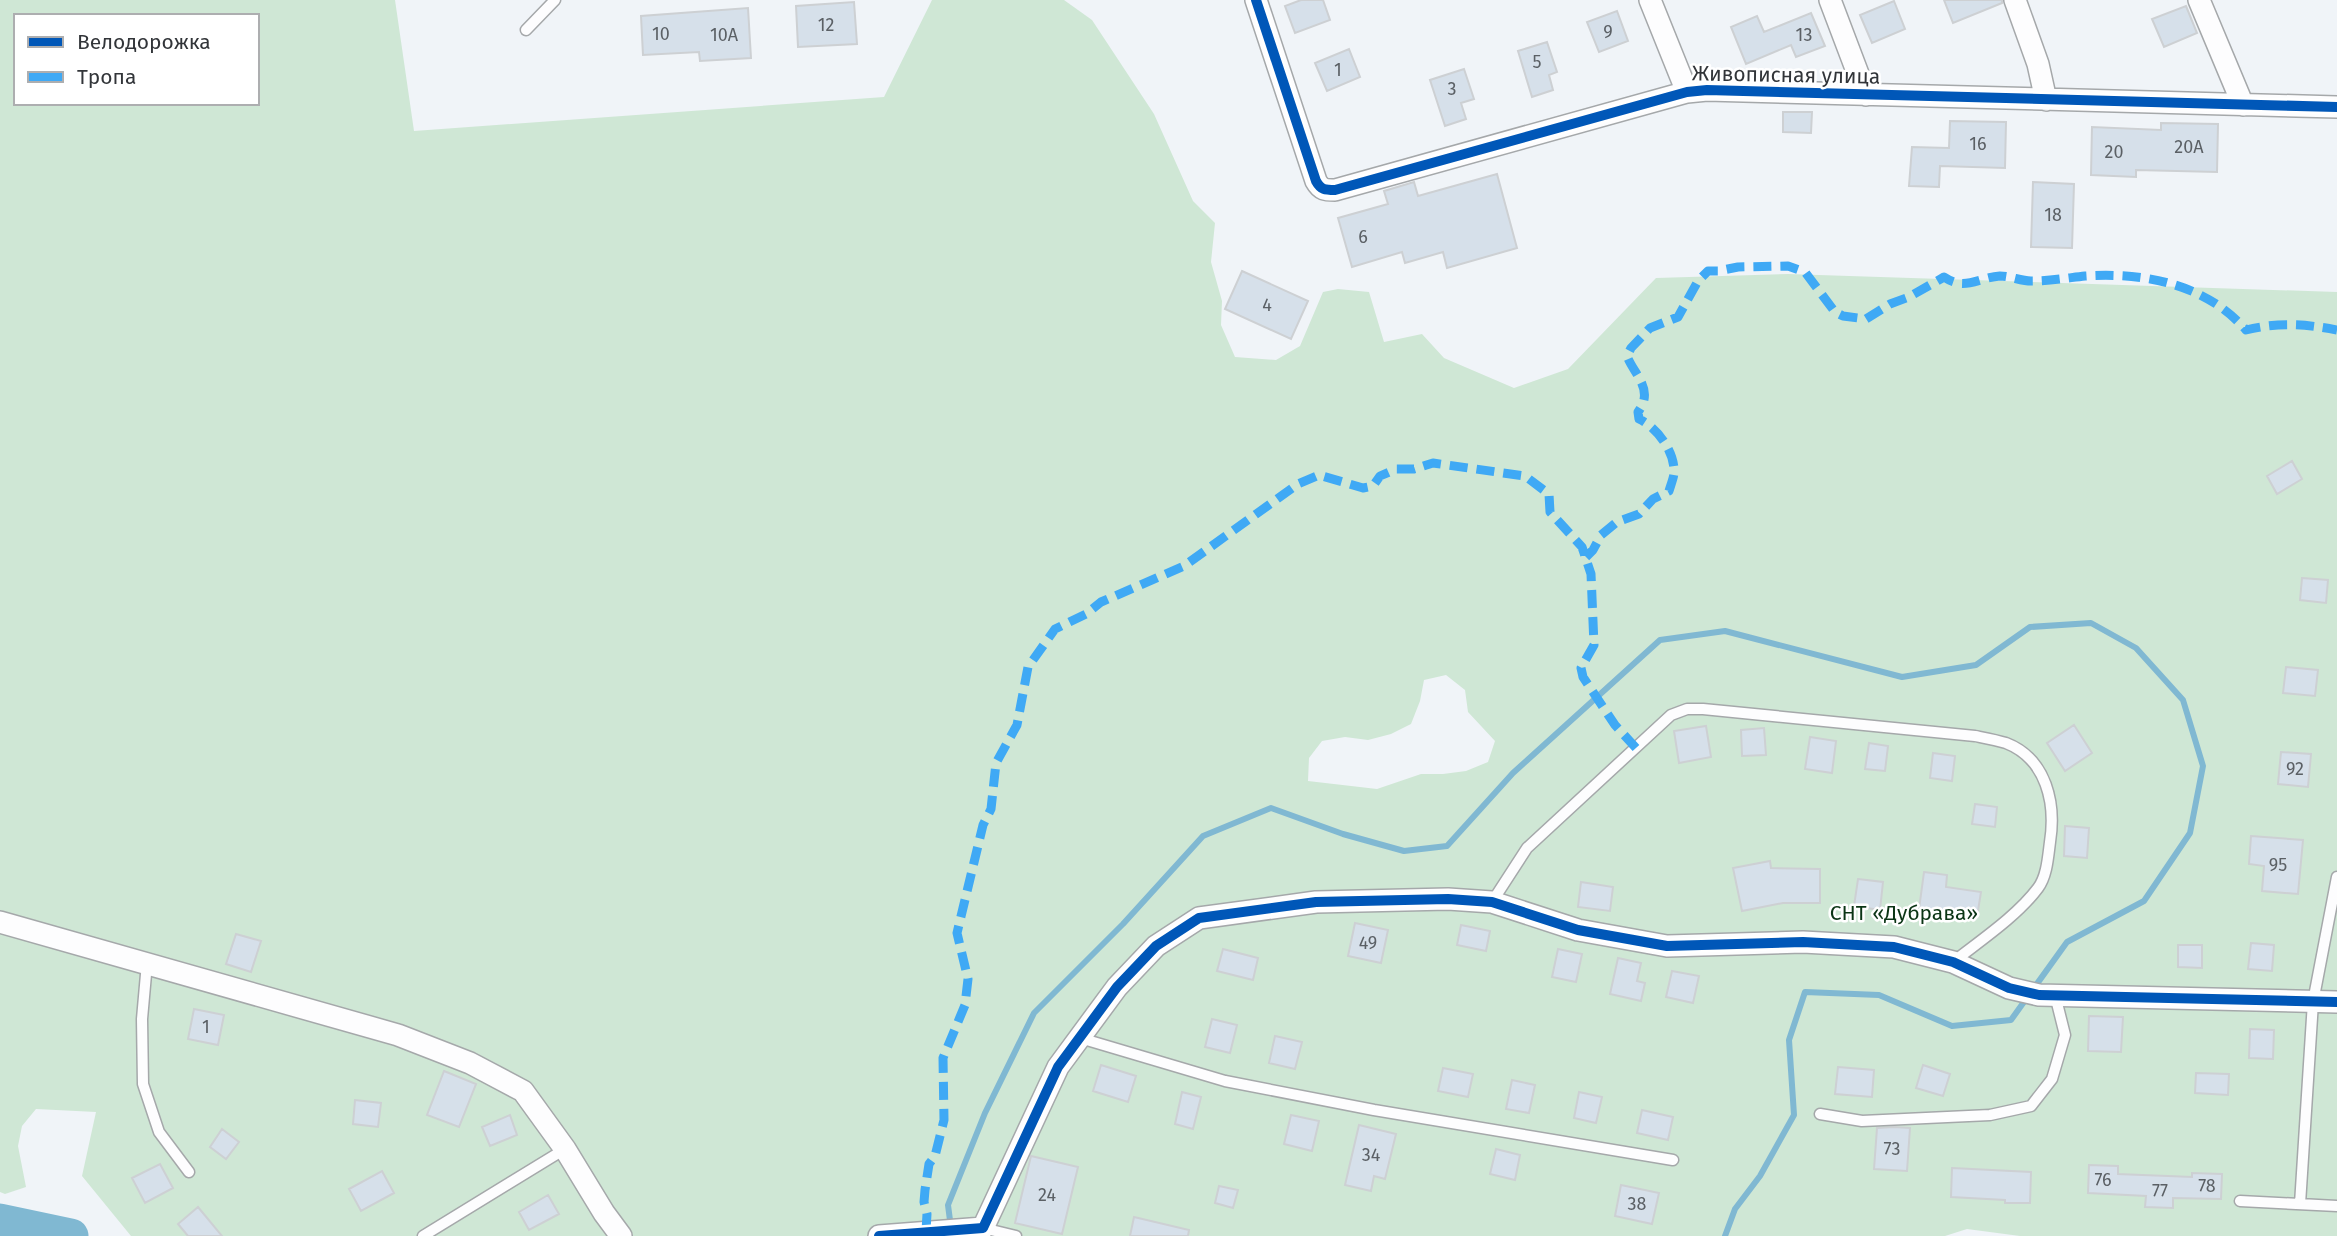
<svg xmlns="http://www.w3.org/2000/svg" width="2337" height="1236" font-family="'Fira Sans',sans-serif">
<rect width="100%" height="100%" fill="#f0f4f8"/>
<path fill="#cfe7d5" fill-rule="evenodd" d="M0,0H395L414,131L884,97L932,0H1064L1092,20L1154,114L1193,201L1215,223L1211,262L1222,301L1221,325L1235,357L1276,360L1300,346L1323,292L1338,289L1369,292L1384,342L1422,334L1444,358L1514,388L1568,369L1656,278L1788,274L2337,292V1236H2020L1967,1229L1945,1236H131L82,1176L96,1112L36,1109L22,1126L18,1146L26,1187L5,1194L0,1192ZM16,16H257V103H16ZM1446,675L1465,690L1468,712L1495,741L1488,762L1466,771L1443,774H1421L1377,789L1308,781L1309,758L1322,741L1345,737L1368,740L1391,734L1411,724L1420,701L1424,680Z"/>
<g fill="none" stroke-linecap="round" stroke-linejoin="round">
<path stroke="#80b8d2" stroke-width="6" d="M951,1228L948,1205L985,1113L1034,1013L1123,924L1203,836L1271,808L1343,834L1404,851L1447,846L1513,773L1660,640L1725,631L1902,677L1976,665L2030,627L2091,623L2136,648L2183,700L2203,766L2190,833L2144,901L2067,942L2011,1020L1952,1026L1879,995L1805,992L1789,1040L1794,1115L1760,1176L1735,1209L1725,1236"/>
<path stroke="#80b8d2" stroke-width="35" d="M0,1221L71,1236"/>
</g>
<path fill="#d6e0ea" stroke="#cdd0d3" stroke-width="2" d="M1301,0H1323L1330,20L1295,33L1285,6Z
M1944,0H2002V3L1953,23Z
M1894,1L1905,29L1872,43L1860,15Z
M854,2L857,44L798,47L796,6Z
M2186,6L2197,33L2164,47L2152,19Z
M748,8L751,58L700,61L699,52L643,55L641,16Z
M1617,11L1628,41L1599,52L1587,22Z
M1811,13L1825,46L1796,57L1791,45L1746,64L1731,27L1757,16L1764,32Z
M1547,42L1557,72L1549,75L1553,90L1532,97L1518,51Z
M1349,49L1360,77L1327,91L1315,63Z
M1464,69L1474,99L1461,103L1466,119L1445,126L1430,80Z
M1783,112H1812L1811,133L1783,132Z
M1950,121L2006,122L2005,168L1940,166L1939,187L1909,186L1912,147L1949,148Z
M2161,123L2218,124L2217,172L2136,170V177L2091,175L2092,127L2161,130Z
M1497,174L1517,248L1447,268L1443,252L1405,263L1402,252L1352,267L1338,218L1388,204L1384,191L1414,182L1418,196Z
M2033,182L2074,184L2072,248L2031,247Z
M1242,271L1308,301L1291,339L1225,309Z
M2292,461L2302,479L2277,494L2267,476Z
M2302,578L2328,580L2326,603L2300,600Z
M2286,667L2318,670L2315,696L2283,693Z
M2074,725L2092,753L2065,771L2047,743Z
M1706,726L1711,757L1679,763L1674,731Z
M1764,728L1766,755L1742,756L1741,730Z
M1810,737L1836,741L1832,773L1805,769Z
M1869,743L1888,746L1885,771L1865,769Z
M2281,752L2311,754L2308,787L2278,784Z
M1933,753L1955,756L1952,781L1930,778Z
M1975,804L1997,807L1995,827L1972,824Z
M2065,826L2089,828L2087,858L2064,856Z
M2251,836L2303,840L2298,894L2262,891L2264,866L2249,864Z
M1770,861L1771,868L1820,869V903H1783L1742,911L1733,868Z
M1924,872L1947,875L1946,887L1981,892L1977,917L1919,909Z
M1858,879L1883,882L1880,910L1854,906Z
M1581,882L1613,887L1610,911L1578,907Z
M1355,923L1388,930L1381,963L1348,956Z
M1461,925L1490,931L1486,951L1457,945Z
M236,934L261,941L251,972L226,964Z
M2251,943L2274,945L2272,971L2248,969Z
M2178,945H2202V968L2178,967Z
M1223,949L1258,958L1253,980L1217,971Z
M1558,949L1582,954L1576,982L1552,977Z
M1618,958L1641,963L1637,981L1645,983L1641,1001L1610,994Z
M1672,971L1699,976L1693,1003L1666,997Z
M194,1009L224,1015L218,1045L188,1039Z
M2089,1016L2123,1017L2121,1052L2088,1051Z
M1212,1019L1237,1025L1230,1053L1205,1047Z
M2250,1029L2274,1030L2273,1059L2249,1058Z
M1275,1036L1302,1042L1295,1069L1269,1063Z
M1101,1065L1136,1076L1128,1102L1093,1091Z
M1923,1065L1950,1074L1943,1096L1916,1088Z
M1838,1067L1874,1070L1872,1097L1835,1094Z
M1443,1068L1473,1074L1468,1097L1438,1091Z
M444,1071L476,1084L459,1127L427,1115Z
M2196,1073L2229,1074L2228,1095L2195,1093Z
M1512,1080L1535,1085L1529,1113L1506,1109Z
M1182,1092L1201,1097L1193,1129L1175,1124Z
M1579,1092L1602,1097L1596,1123L1574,1118Z
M355,1100L381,1103L378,1127L353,1124Z
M1642,1110L1673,1117L1668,1140L1637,1133Z
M510,1115L517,1135L490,1146L482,1127Z
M1291,1115L1319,1121L1312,1151L1284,1144Z
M1359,1125L1396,1134L1385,1179L1374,1176L1371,1191L1345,1185Z
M1894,1127L1910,1128L1907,1171L1874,1169L1877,1128Z
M222,1129L239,1142L226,1159L210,1147Z
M1496,1149L1520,1155L1515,1180L1490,1174Z
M1031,1156L1078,1167L1062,1234L1015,1223Z
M160,1164L173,1188L145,1203L132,1178Z
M2089,1165L2118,1166V1174L2192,1177V1173L2222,1174L2221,1199L2173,1198V1208L2145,1207L2146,1196L2088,1193Z
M1952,1168L2031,1172L2030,1203H2005V1200L1951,1197Z
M382,1171L394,1193L361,1211L349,1189Z
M1621,1185L1659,1193L1652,1224L1615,1216Z
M1219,1186L1238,1190L1233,1208L1215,1203Z
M548,1195L559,1214L529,1230L519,1212Z
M198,1207L222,1236H188L178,1224Z
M1134,1217L1189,1230L1188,1236H1130Z"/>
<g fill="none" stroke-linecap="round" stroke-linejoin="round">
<g stroke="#a5a8aa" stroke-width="13">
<path id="service" d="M526,30L555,0
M1492,902L1527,848L1671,715L1687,709H1703L1975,736C1985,738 1996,740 2006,743C2047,759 2056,804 2050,842C2048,857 2047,876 2038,888C2017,916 1981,940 1953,962
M147,963L142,1019L143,1084L159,1132L189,1172
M1080,1038L1225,1081L1374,1110L1673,1160
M1820,1114L1862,1121L1990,1115L2031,1106L2052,1079L2065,1035L2055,995
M2240,1201L2337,1206
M2300,1204L2313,1002L2337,877
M983,1228L1016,1236
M423,1236L565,1149"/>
</g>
<g stroke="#a5a8aa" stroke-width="24">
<path id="minor" d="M1256,0L1316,181C1321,190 1325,190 1335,190L1687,92L1707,90L2337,107
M1650,0L1687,92
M1830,0L1866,95
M2015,0L2038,64L2046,100
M2199,0L2243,105
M0,922L398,1035L470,1063L523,1091L565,1149L604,1213L621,1236
M879,1236L983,1228L1058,1067L1117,987L1156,946L1199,918L1316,902L1448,899L1492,902L1578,930L1667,946L1803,942L1894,947L1953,962L2009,988L2039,995L2337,1002"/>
</g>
<use href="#service" stroke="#fdfdfe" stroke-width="10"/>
<use href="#minor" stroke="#fdfdfe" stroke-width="21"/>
<path stroke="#3fa9f5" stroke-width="9" stroke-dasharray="18 9" stroke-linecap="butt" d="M1586,557L1593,550L1601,535L1617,522L1639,514L1653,499L1669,491C1671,484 1675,475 1674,469C1673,449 1656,427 1639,419L1638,412C1655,389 1634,375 1627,356L1631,348L1650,328L1678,317L1698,281L1708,271H1718L1738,267L1788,266L1805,272L1835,312L1843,316L1866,319L1890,304L1909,297L1944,277C1965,291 1977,278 2000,276C2010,276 2021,281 2031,281C2049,281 2067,278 2085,276C2144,272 2206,284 2246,330C2279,322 2305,324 2337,330
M926,1231L927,1214L924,1202L925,1190L929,1164L935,1156L944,1120L943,1058L965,1005L968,979L957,933L983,825L991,809L996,763L1017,725L1028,667L1055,629L1086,614L1101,602L1184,566L1298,484L1319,475L1363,488L1373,486L1380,476L1396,469H1414L1433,463L1525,476L1549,494L1550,512L1582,547L1591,574L1594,645L1581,668L1583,677L1615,725L1636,748"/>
<g stroke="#fff" stroke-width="15">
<path id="cycleway" d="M1256,0L1316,181C1321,190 1325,190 1335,190L1687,92L1707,90L2337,107
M879,1236L983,1228L1058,1067L1117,987L1156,946L1199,918L1316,902L1448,899L1492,902L1578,930L1667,946L1803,942L1894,947L1953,962L2009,988L2039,995L2337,1002"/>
</g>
<use href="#cycleway" stroke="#0057b8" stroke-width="10"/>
</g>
<g text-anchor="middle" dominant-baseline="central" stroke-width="5" stroke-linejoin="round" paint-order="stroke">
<g font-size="18" fill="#5b6065">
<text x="826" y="25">12</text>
<text x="1608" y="32">9</text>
<text x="661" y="34">10</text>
<text x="724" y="35">10А</text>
<text x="1804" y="35">13</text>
<text x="1537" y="62">5</text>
<text x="1338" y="70">1</text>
<text x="1452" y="89">3</text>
<text x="1978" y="144">16</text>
<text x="2189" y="147">20А</text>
<text x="2114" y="152">20</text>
<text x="2053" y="215">18</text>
<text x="1363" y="237">6</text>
<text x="1267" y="305">4</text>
<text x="2295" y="769">92</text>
<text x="2278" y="865">95</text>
<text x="1368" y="943">49</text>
<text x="206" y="1027">1</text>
<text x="1892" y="1149">73</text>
<text x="1371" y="1155">34</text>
<text x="2103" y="1180">76</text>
<text x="2207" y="1186">78</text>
<text x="2160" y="1191">77</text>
<text x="1047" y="1195">24</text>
<text x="1637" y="1204">38</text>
</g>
<g font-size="21" fill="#323539" stroke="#fff">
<text transform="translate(1786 75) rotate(1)">Живописная улица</text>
</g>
<g font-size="21" fill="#0b3515" stroke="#fff">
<text x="1904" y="913">СНТ «Дубрава»</text>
</g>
</g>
<rect x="14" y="14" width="245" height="91" fill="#ffffff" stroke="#adaeb0" stroke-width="2"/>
<rect x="28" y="37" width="35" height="10" fill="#0057b8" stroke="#adaeb0" stroke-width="2"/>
<text x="77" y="49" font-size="21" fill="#323539">Велодорожка</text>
<rect x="28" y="72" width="35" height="10" fill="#3fa9f5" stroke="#adaeb0" stroke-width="2"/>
<text x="77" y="84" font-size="21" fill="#323539">Тропа</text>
</svg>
